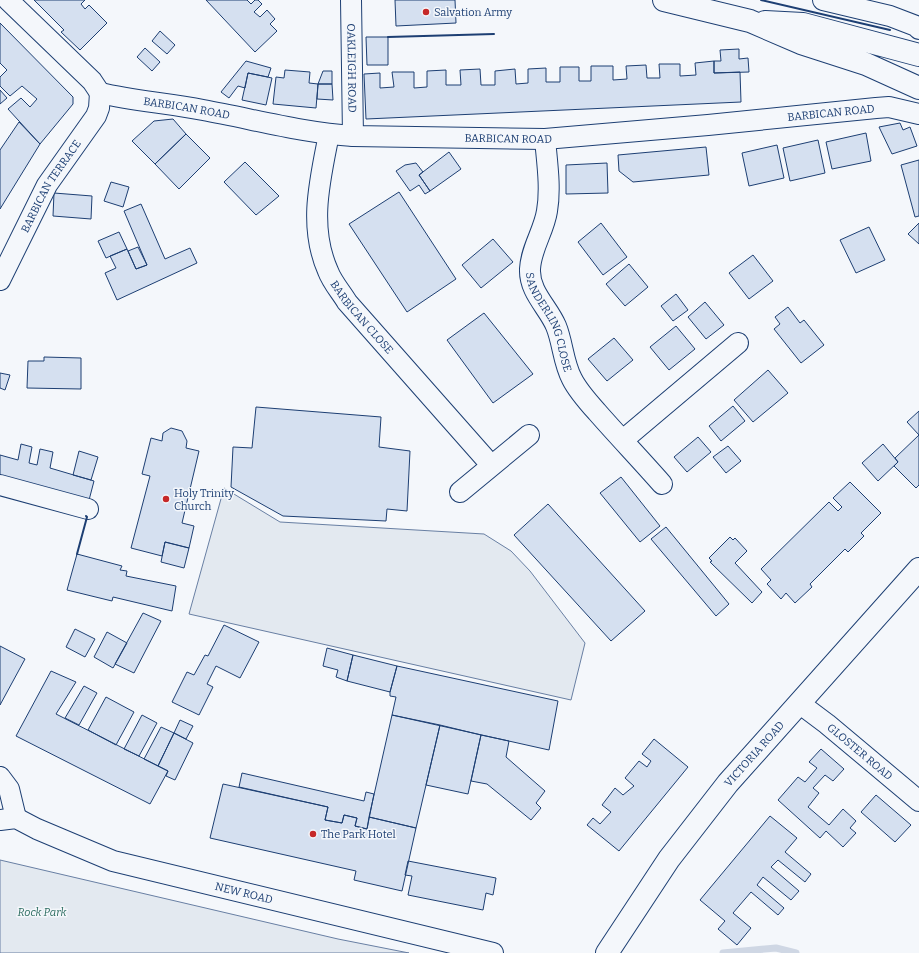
<svg xmlns="http://www.w3.org/2000/svg" width="919" height="953" font-family="Bitter,serif">
<rect width="100%" height="100%" fill="#f4f7fb"/>
<path fill="#e3e9f0" stroke="#687fa3" d="M224,488L280,522L484,534L511,551L530,571L585,643L571,700L189,614Z
M0,860L338,939L409,953H0Z"/>
<g fill="none" stroke-linecap="round" stroke-linejoin="round">
<path stroke="#cfd7e4" stroke-width="7" d="M723,953L776,948L796,953"/>
</g>
<path fill="#d5e0f0" stroke="#1d3f73" d="M34,0H85L81,4L85,9L89,5L107,23L80,50L61,32L64,30Z
M206,0H247L251,4L255,0H258L262,4L254,12L260,17L267,10L275,19L270,24L277,31L255,52Z
M395,0H455L456,23L396,26Z
M0,23L73,97V104L40,144L8,109L21,98L30,107L37,99L22,86L10,96L0,86V77L7,70L0,63Z
M160,31L175,45L167,54L152,41Z
M366,37H388V65H367Z
M145,48L160,62L152,71L137,57Z
M739,49V59L748,58L749,72L714,73V61H721L720,50Z
M246,61L271,68L268,77L248,73L245,88L238,86L229,98L221,92Z
M714,61V73L740,72L741,102L366,119L364,74L380,73V88L394,87L392,72H414V88L427,87V71L446,70V85H461L460,70L480,69L481,85H495V71L515,69L516,84L528,83V69L546,68V82H560V67H579V81H591V66H613V80L627,79L626,66L646,65L647,78H660L659,64H680V76L696,75L695,63Z
M285,70L310,72L309,83L318,84L316,108L273,104L276,77L284,78Z
M323,71H332V84H318Z
M248,73L272,78L266,105L242,100Z
M318,84H332L333,100L317,99Z
M0,90L7,98L0,104Z
M173,119L186,134L155,164L132,141L154,121Z
M19,122L40,144L0,209V150Z
M900,123L903,130L910,127L917,146L892,154L879,127Z
M866,133L871,161L832,169L826,142Z
M186,134L210,158L179,189L155,164Z
M818,140L825,173L790,181L783,148Z
M777,145L784,178L749,186L742,153Z
M706,147L709,175L633,182L619,171L618,155Z
M449,152L461,169L430,191L419,175Z
M919,160V216L915,217L901,165Z
M245,162L279,196L256,215L224,182Z
M416,163L423,172L419,175L430,191L425,194L419,185L410,191L396,171L405,165Z
M607,163L608,193L566,194V165Z
M111,182L129,187L123,207L104,201Z
M399,192L456,279L407,312L349,224Z
M54,193L92,196L91,219L53,216Z
M141,204L165,259L190,248L197,263L117,300L105,273L116,268L110,256L127,249L136,269L147,265L124,211Z
M601,223L627,257L603,275L578,242Z
M919,223V244L908,234Z
M869,227L885,260L856,273L840,240Z
M119,232L127,249L106,258L98,241Z
M493,239L513,262L481,288L462,265Z
M138,247L147,265L136,269L128,251Z
M753,255L773,281L749,299L729,273Z
M629,264L648,287L625,306L606,284Z
M676,294L688,310L673,321L661,306Z
M705,302L724,325L706,339L688,317Z
M788,307L800,323L804,320L824,345L801,363L774,329L780,324L775,317Z
M484,313L533,374L493,403L447,340Z
M676,326L695,349L669,370L650,347Z
M614,338L633,360L607,381L588,359Z
M44,357L81,358V389L27,388L28,361H44Z
M768,370L788,393L753,422L734,400Z
M0,373L10,375L5,390L0,388Z
M733,406L745,421L721,441L709,426Z
M256,407L381,417L379,447L410,451L407,511L387,509L386,521L283,516L231,487L233,447L252,448Z
M919,411V435L907,422Z
M171,428L182,431L187,441L186,448L199,451L182,523L194,526L189,548L165,542L162,556L131,548L150,476L142,474L151,438L162,441L163,433Z
M919,435V485L916,488L894,466L898,462L895,458Z
M698,437L711,452L687,472L674,457Z
M21,444L32,447L29,463L37,465L40,449L53,452L50,468L94,481L88,504L0,479V455L18,460Z
M883,444L898,462L878,481L862,463Z
M728,446L741,461L726,473L713,457Z
M79,451L98,457L91,480L73,475Z
M621,477L660,526L640,542L600,493Z
M850,482L881,513L861,533L864,536L848,552L845,549L810,584L812,587L795,603L786,593L781,599L767,584L771,580L761,569L829,502L838,511L842,507L833,498Z
M548,504L645,611L611,641L514,535Z
M666,527L729,604L716,616L651,539Z
M730,537L733,540L735,538L747,551L735,563L762,592L752,603L710,562L712,561L709,558Z
M165,542L189,548L184,568L161,562Z
M77,554L122,566L120,570L127,571L126,576L176,586L172,611L113,597L112,601L67,590Z
M143,613L161,621L134,673L115,664Z
M224,625L259,642L240,678L216,666L207,684L213,687L199,715L172,702L187,672L194,675L205,655L208,656Z
M75,629L95,639L85,657L66,647Z
M107,632L127,643L113,668L94,657Z
M0,646L25,659L0,705Z
M327,648L353,655L347,681L336,677L338,670L323,666Z
M353,655L397,666L390,692L347,681Z
M397,666L558,701L549,750L392,715L396,697L390,696V692Z
M51,671L76,682L56,714L168,771L150,804L16,736Z
M84,686L97,693L79,725L65,718Z
M106,697L134,712L116,745L88,730Z
M142,715L157,723L139,756L124,749Z
M392,715L440,725L416,828L369,817Z
M180,720L193,726L186,739L174,733Z
M440,725L481,735L468,794L426,785Z
M161,727L174,733L158,766L144,759Z
M174,733L193,743L175,780L166,776L168,771L158,766Z
M481,735L509,741L506,757L545,791L536,803L541,808L531,820L487,784L471,781Z
M654,739L688,767L619,851L587,825L593,818L600,824L611,812L602,805L615,788L623,795L634,786L625,778L639,761L647,767L651,761L642,754Z
M821,749L844,769L833,781L825,775L813,788L819,793L808,807L829,825L843,809L856,821L850,828L856,833L843,847L826,831L820,838L778,800L798,777L805,782L817,768L809,762Z
M242,773L364,801L366,792L374,794L367,829L355,826L357,818L344,815L342,823L325,820L328,807L239,787Z
M223,784L328,807L325,820L342,823L344,815L357,818L355,826L367,829L369,817L416,828L402,891L354,880L356,871L210,838Z
M876,795L911,825L895,842L861,812Z
M770,816L797,838L785,852L811,874L805,882L778,860L771,867L799,891L791,900L763,877L757,885L784,908L778,915L751,892L733,913L751,928L737,945L718,929L725,921L700,900Z
M408,861L496,878L493,895L486,893L483,910L408,895L412,876L405,875Z"/>
<g fill="none" stroke-linecap="round" stroke-linejoin="round">
<g stroke="#1d3f73" stroke-width="22">
<g id="street">
<path d="M8,0L92,81L100,93"/>
<path id="s1" d="M351,0L353,136"/>
<path d="M823,0L890,16L916,26L919,29"/>
<path id="s2" d="M100,93C134,101 168,103 203,110C253,119 303,133 353,136L545,139L708,125L876,108L889,107L919,114"/>
<path id="s3" d="M329,134C320,180 308,226 328,271C332,282 341,292 347,302L491,465"/>
<path id="s4" d="M545,139C547,162 551,188 547,211C544,231 531,248 530,269C529,292 548,307 556,326C563,343 563,362 572,379C578,391 588,402 597,412C618,436 641,460 662,484"/>
<path id="s5" d="M0,280L47,185L96,116L99,108L100,93"/>
<path d="M623,440L738,343"/>
<path d="M0,485L88,509"/>
<path d="M460,492L529,435"/>
<path id="s6" d="M799,703L827,724L919,801"/>
<path d="M0,777L9,789L16,818"/>
<path id="s7" d="M0,820L16,818L37,829L113,861L493,953"/>
</g>
</g>
<g stroke="#1d3f73" stroke-width="24">
<g id="secondary">
<path id="s8" d="M607,953L669,859L728,783L919,569"/>
</g>
</g>
<g stroke="#1d3f73" stroke-width="24">
<path id="primary" d="M664,0L750,21L801,43L866,64L919,88
M765,22L803,24L919,55"/>
</g>
<use href="#street" stroke="#f4f7fb" stroke-width="20"/>
<use href="#secondary" stroke="#f4f7fb" stroke-width="22"/>
<use href="#primary" stroke="#f4f7fb" stroke-width="22"/>
<path stroke="#1d3f73" stroke-width="2" d="M761,0L890,30
M388,37L494,34
M77,554L87,517L86,516"/>
</g>
<g fill="#c62828" stroke="#f4f7fb" stroke-width="1.5">
<circle cx="426" cy="12" r="4"/>
<circle cx="166" cy="499" r="4"/>
<circle cx="313" cy="834" r="4"/>
</g>
<g text-anchor="middle" dominant-baseline="central" stroke-width="3" stroke-linejoin="round" paint-order="stroke">
<g font-size="11" fill="#1d3f73" stroke="#f4f7fb" text-anchor="start">
<text x="434" y="12">Salvation Army</text>
<text x="174" y="493">Holy Trinity<tspan x="174" dy="13">Church</tspan></text>
<text x="321" y="834">The Park Hotel</text>
</g>
<g font-size="11" fill="#1d3f73" stroke="#f4f7fb">
<text stroke="none"><textPath href="#s1" startOffset="68">OAKLEIGH ROAD</textPath></text>
<text stroke="none"><textPath href="#s2" startOffset="88">BARBICAN ROAD</textPath></text>
<text stroke="none"><textPath href="#s2" startOffset="736">BARBICAN ROAD</textPath></text>
<text stroke="none"><textPath href="#s2" startOffset="412">BARBICAN ROAD</textPath></text>
<text stroke="none"><textPath href="#s5" startOffset="107">BARBICAN TERRACE</textPath></text>
<text stroke="none"><textPath href="#s3" startOffset="197">BARBICAN CLOSE</textPath></text>
<text stroke="none"><textPath href="#s4" startOffset="190">SANDERLING CLOSE</textPath></text>
<text stroke="none"><textPath href="#s6" startOffset="78">GLOSTER ROAD</textPath></text>
<text stroke="none"><textPath href="#s8" startOffset="248">VICTORIA ROAD</textPath></text>
<text stroke="none"><textPath href="#s7" startOffset="257">NEW ROAD</textPath></text>
</g>
<g font-size="11" font-style="italic" fill="#2c6c60" stroke="#f4f7fb">
<text x="42" y="912">Rock Park</text>
</g>
</g>
</svg>
